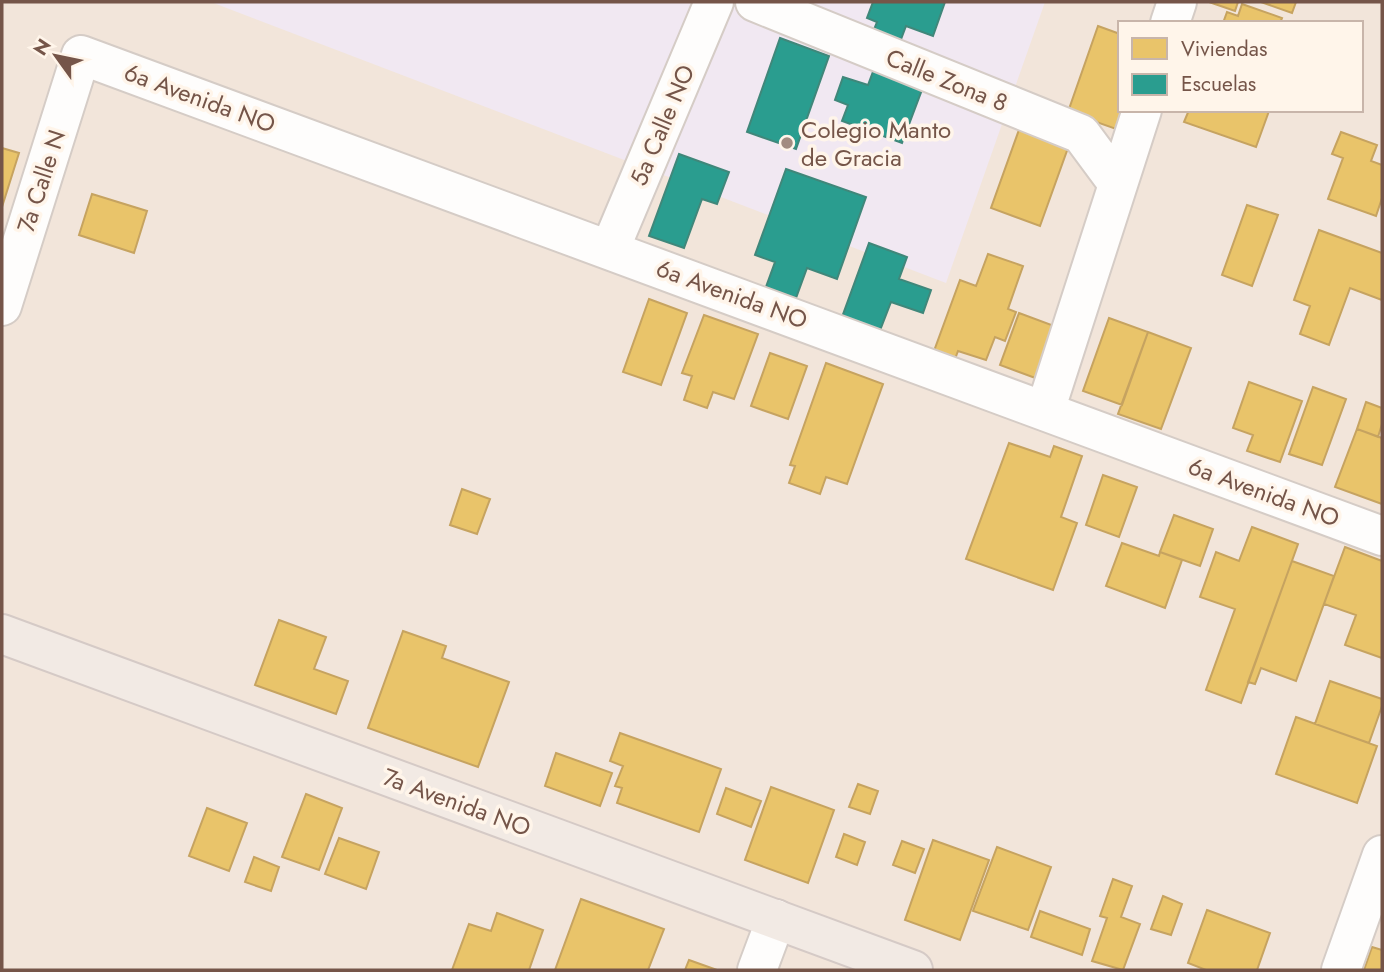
<svg xmlns="http://www.w3.org/2000/svg" width="1384" height="972" font-family="Jost,sans-serif">
<rect width="100%" height="100%" fill="#f6f0ea"/>
<path fill="#f2e5da" fill-rule="evenodd" d="M2,2H1382V970H2ZM1120,23H1361V110H1120Z"/>
<path fill="#f1e8f2" d="M211,2H1045L946,283Z"/>
<path fill="#e9c46a" stroke="#c6a360" stroke-width="2" d="M1209,2H1238L1235,11Z
M1261,2H1296L1292,13Z
M1242,4L1282,18L1280,23H1223L1227,12L1238,16Z
M1098,26L1120,34V110H1141L1116,129L1068,112Z
M1189,110H1268L1269,111L1256,147L1184,122Z
M1020,127L1069,145L1040,226L991,208Z
M1341,132L1377,145L1371,161L1382,165V198L1376,216L1328,199L1343,158L1332,154Z
M2,148L19,153L2,207Z
M92,194L147,211L134,253L79,235Z
M1247,205L1278,215L1252,286L1222,275Z
M1319,230L1382,253V300L1350,288L1329,345L1300,334L1310,306L1294,300Z
M988,254L1023,266L1008,309L1016,312L1005,341L995,337L986,360L958,351L955,359L934,351L960,280L976,286Z
M649,299L687,313L661,385L623,372Z
M1019,313L1065,330L1046,382L1000,365Z
M704,315L758,334L734,399L713,392L707,408L684,400L692,376L682,373Z
M1109,318L1148,332L1122,405L1083,391Z
M1148,332L1191,348L1161,429L1118,414Z
M770,353L807,366L788,419L751,406Z
M826,363L883,384L847,484L826,477L820,494L789,483L795,466L790,465Z
M1249,382L1302,401L1280,462L1247,451L1253,435L1233,428Z
M1313,387L1346,399L1322,465L1289,454Z
M1366,402L1382,408V424L1378,437L1357,429Z
M1357,429L1382,438V504L1335,487Z
M1009,443L1050,457L1054,446L1082,456L1061,517L1077,523L1053,590L966,559Z
M1103,475L1137,487L1119,537L1086,525Z
M462,489L490,499L477,534L450,525Z
M1174,515L1213,529L1200,566L1160,552Z
M1252,527L1298,544L1241,703L1206,690L1235,609L1200,597L1216,552L1239,561Z
M1122,543L1159,556L1160,552L1182,560L1165,608L1106,586Z
M1345,547L1382,561V658L1345,645L1356,615L1324,604Z
M1292,561L1334,576L1296,681L1261,668L1255,684L1248,682Z
M279,620L326,637L314,669L348,681L336,714L255,685Z
M403,631L446,646L442,658L509,682L478,767L368,728Z
M1330,681L1382,699V706L1369,743L1315,724Z
M1296,717L1377,746L1357,803L1276,774Z
M620,733L721,769L699,832L617,803L622,788L615,786L623,766L610,761Z
M556,753L612,773L600,806L545,786Z
M858,784L878,791L870,814L849,807Z
M771,787L834,810L808,883L745,860Z
M726,788L761,801L751,827L717,814Z
M306,794L342,808L319,870L282,857Z
M207,808L247,823L229,871L189,856Z
M844,834L865,842L857,865L836,857Z
M339,838L379,852L366,889L325,874Z
M933,840L989,860L960,940L905,920Z
M902,841L924,849L915,873L893,865Z
M997,847L1051,867L1028,930L973,911Z
M254,857L279,867L271,891L245,882Z
M1113,879L1132,886L1121,917L1140,924L1123,970L1092,961L1107,918L1100,916Z
M1163,896L1182,904L1171,935L1151,929Z
M581,899L664,929L648,970H555Z
M1207,910L1270,933L1257,970H1206L1188,963Z
M1040,911L1090,929L1082,955L1031,937Z
M497,913L543,930L529,970H452L469,924L491,931Z
M1372,947L1382,950V970H1364Z
M689,960L717,970H685Z"/>
<path fill="#2a9d8f" stroke="#40877a" stroke-width="2" d="M873,2H945L933,36L906,26L900,42L873,32L877,22L867,18Z
M780,38L829,56L796,149L747,132Z
M877,61L926,79L902,143L842,121L848,105L835,100L843,77L868,85Z
M679,154L729,172L717,204L702,199L684,248L649,236Z
M786,169L866,197L837,279L807,268L796,298L766,287L775,262L755,255Z
M869,243L907,257L899,279L931,290L923,313L891,302L879,333L841,320Z"/>
<g fill="none" stroke-linecap="round" stroke-linejoin="round">
<g stroke="#d5ccc6" stroke-width="42">
<path id="minor" d="M755,2L1081,134L1118,184
M1170,23L1177,2
M610,249L714,2
M2,306L81,55L1382,536
M1045,411L1142,110
M757,970L776,919
M1341,970L1382,855"/>
</g>
<g stroke="#d5cac6" stroke-width="42">
<path id="trunk" d="M2,634L913,970"/>
</g>
<use href="#minor" stroke="#fefdfc" stroke-width="38"/>
<use href="#trunk" stroke="#f2eae4" stroke-width="38"/>
</g>
<circle fill="#a28b81" stroke="#fff5ea" stroke-width="2.5" cx="787" cy="143" r="7"/>
<g text-anchor="middle" dominant-baseline="central" stroke-width="7" stroke-linejoin="round" paint-order="stroke">
<g font-size="24" fill="#755549" stroke="#fff5ea">
<text transform="translate(947 80) rotate(22)">Calle Zona 8</text>
<text transform="translate(200 98) rotate(20)">6a Avenida NO</text>
<text transform="translate(662 125) rotate(-67)">5a Calle NO</text>
<text transform="translate(41 181) rotate(-72)">7a Calle N</text>
<text transform="translate(732 294) rotate(20)">6a Avenida NO</text>
<text transform="translate(1264 492) rotate(20)">6a Avenida NO</text>
<text transform="translate(457 802) rotate(20)">7a Avenida NO</text>
</g>
<g font-size="24" fill="#755549" stroke="#fff5ea" text-anchor="start">
<text x="801" y="129">Colegio Manto<tspan x="801" dy="28">de Gracia</tspan></text>
</g>
</g>
<rect width="1384" height="972" fill="none" stroke="#755549" stroke-width="7"/>
<rect x="1118" y="21" width="245" height="91" fill="#fff5ea" stroke="#c8b5aa" stroke-width="2"/>
<rect x="1132" y="38" width="35" height="21" fill="#e9c46a" stroke="#c8b5aa" stroke-width="2"/>
<text x="1181" y="56" font-size="21" fill="#755549">Viviendas</text>
<rect x="1132" y="74" width="35" height="21" fill="#2a9d8f" stroke="#c8b5aa" stroke-width="2"/>
<text x="1181" y="91" font-size="21" fill="#755549">Escuelas</text>
<g transform="translate(56 56) rotate(303)" stroke="#fff5ea" stroke-width="5" paint-order="stroke">
<path d="M0-5L12 26L0 18L-12 26Z" fill="#755549"/>
<text y="-10" font-size="19" font-weight="bold" text-anchor="middle" fill="#755549">N</text>
</g>
</svg>
